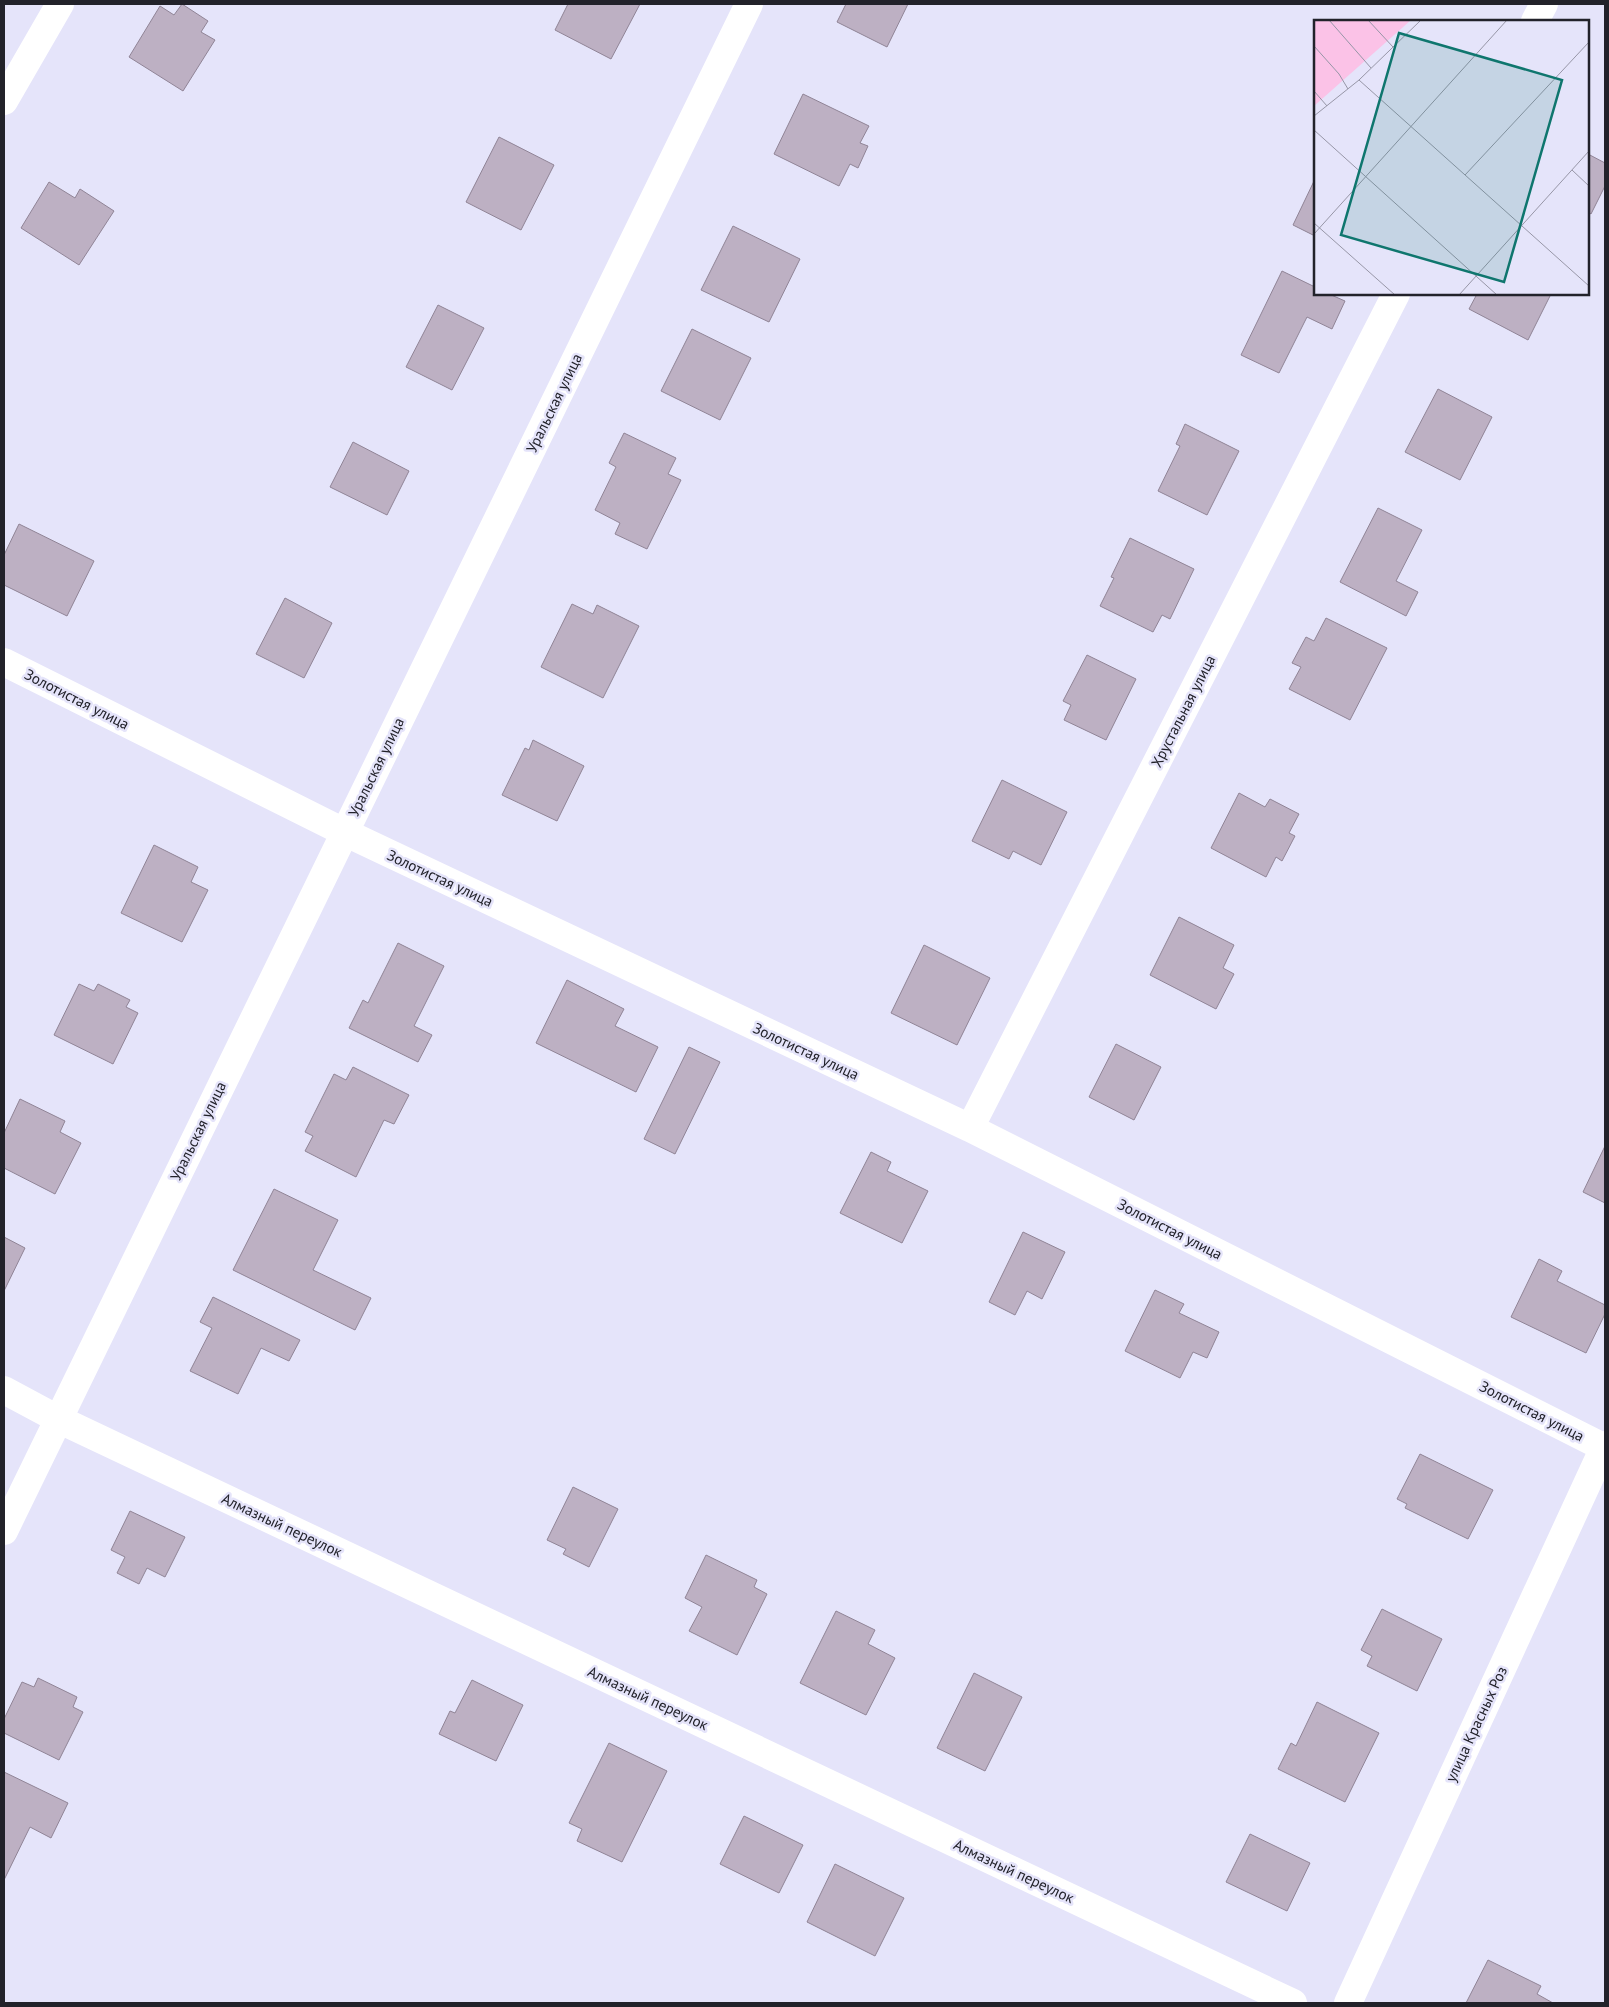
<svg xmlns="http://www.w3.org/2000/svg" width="1609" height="2007" font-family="'PT Sans',sans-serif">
<rect width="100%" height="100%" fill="#e5e4fa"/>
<path fill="#bdb0c3" stroke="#908496" d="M182,4L208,21L201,32L215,40L183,91L129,57L160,6L174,15Z
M568,4H640L611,59L555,30Z
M846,4H908L887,47L837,22Z
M803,94L869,126L860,143L868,146L858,168L850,164L839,186L774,154Z
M499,137L554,165L521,230L466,202Z
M1588,154L1605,163V186L1591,214L1588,212Z
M1315,179V236L1293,225Z
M49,182L75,198L80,189L114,211L79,265L21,228Z
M733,226L800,259L769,322L701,290Z
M1282,271L1315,287V294H1329L1345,301L1332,329L1307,317L1279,373L1241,355Z
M1477,294H1551L1528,340L1469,309Z
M438,305L484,328L452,390L406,367Z
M692,329L751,358L720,420L661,391Z
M1438,389L1492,417L1460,480L1405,452Z
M1185,424L1239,451L1207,515L1158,491L1180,446L1176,444Z
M624,433L676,458L668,474L681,480L647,549L615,534L620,523L595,510L616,467L609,463Z
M353,442L409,471L387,515L330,487Z
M1378,508L1422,530L1396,581L1418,592L1406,616L1340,582Z
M19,524L94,561L67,616L4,585V555Z
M1130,538L1194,569L1170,619L1162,615L1153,632L1100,606L1114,578L1111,577Z
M285,598L332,623L304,678L256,654Z
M572,604L593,614L597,605L639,626L603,698L541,667Z
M1326,618L1387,648L1350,720L1289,689L1301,667L1292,663L1306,637L1314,641Z
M1087,655L1136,679L1106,740L1064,720L1071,705L1063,701Z
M533,740L584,766L557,821L502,795L525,748L529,750Z
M1002,780L1067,812L1041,865L1013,851L1009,859L972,841Z
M1239,793L1265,807L1270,799L1299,814L1289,833L1295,836L1282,861L1276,857L1266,877L1211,848Z
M154,845L198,867L191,882L208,890L182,942L121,913Z
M1179,917L1234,945L1223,968L1234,974L1216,1009L1150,975Z
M398,943L444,966L414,1026L432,1035L418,1062L349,1028L363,1000L368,1003Z
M924,945L990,978L957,1045L891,1013Z
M567,980L624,1009L615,1026L658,1047L636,1092L536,1043Z
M79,984L94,991L98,984L130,1000L126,1007L138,1013L113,1064L54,1035Z
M1116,1044L1161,1067L1134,1120L1089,1097Z
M689,1047L720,1062L675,1154L644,1139Z
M353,1067L409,1095L394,1124L384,1120L356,1177L305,1151L313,1136L305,1132L334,1074L346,1080Z
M20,1099L65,1121L60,1132L81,1143L55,1194L4,1168V1133Z
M1605,1146V1203L1583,1192Z
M871,1152L891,1162L887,1171L928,1191L902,1243L840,1213Z
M274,1189L338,1220L313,1270L371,1298L355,1330L233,1270Z
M1023,1232L1065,1252L1042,1299L1027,1291L1015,1315L989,1302Z
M4,1237L25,1248L4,1291Z
M1539,1259L1562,1271L1557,1281L1605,1305V1314L1586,1353L1511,1317Z
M1155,1290L1184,1304L1179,1313L1219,1332L1207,1358L1193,1352L1180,1378L1125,1351Z
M213,1297L300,1340L289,1361L261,1348L238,1394L190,1371L212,1328L200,1322Z
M1420,1454L1493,1490L1468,1539L1405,1508L1407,1504L1397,1499Z
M573,1487L618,1509L589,1567L563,1554L566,1549L547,1540Z
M130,1511L185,1537L165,1577L147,1568L139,1584L117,1573L125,1557L111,1550Z
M706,1555L757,1580L754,1587L767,1594L737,1655L689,1631L702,1607L685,1598Z
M1382,1609L1442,1639L1417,1691L1367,1666L1372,1656L1361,1650Z
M836,1611L875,1630L868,1644L895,1658L866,1715L800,1683Z
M974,1673L1022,1697L985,1771L937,1748Z
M38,1678L77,1697L73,1707L83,1712L59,1760L4,1733V1719L22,1682L34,1687Z
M472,1680L523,1705L496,1761L439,1734L450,1711L455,1713Z
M1317,1702L1379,1733L1345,1802L1278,1769L1291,1743L1296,1746Z
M609,1743L667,1771L622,1862L577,1841L582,1829L569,1823Z
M4,1772L68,1803L51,1838L30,1827L4,1880Z
M744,1816L803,1845L779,1893L720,1864Z
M1250,1834L1310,1863L1287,1911L1226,1882Z
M835,1864L904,1898L875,1956L807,1922Z
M1488,1960L1541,1986L1537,1994L1553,2003H1466Z"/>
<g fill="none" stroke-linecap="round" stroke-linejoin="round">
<path stroke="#fff" stroke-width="28" d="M1535,21L1544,4
M4,101L60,4
M4,662L344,832L970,1128L1605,1448
M970,1128L1396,294
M4,1390L58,1419L1293,2003
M4,1531L749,4
M1348,2003L1605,1445"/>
</g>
<g text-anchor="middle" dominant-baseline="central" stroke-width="5" stroke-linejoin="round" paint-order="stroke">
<g font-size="15" fill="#22222a" stroke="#e5e4fa">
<text transform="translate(554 403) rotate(-64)">Уральская улица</text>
<text transform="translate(77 699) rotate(27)">Золотистая улица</text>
<text transform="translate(1183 711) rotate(-63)">Хрустальная улица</text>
<text transform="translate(376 767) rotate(-64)">Уральская улица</text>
<text transform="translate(440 878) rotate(25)">Золотистая улица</text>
<text transform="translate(806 1051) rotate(25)">Золотистая улица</text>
<text transform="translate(198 1131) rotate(-64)">Уральская улица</text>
<text transform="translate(1170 1229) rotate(27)">Золотистая улица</text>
<text transform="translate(1532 1411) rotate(27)">Золотистая улица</text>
<text transform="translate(282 1525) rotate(25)">Алмазный переулок</text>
<text transform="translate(648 1698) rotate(25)">Алмазный переулок</text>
<text transform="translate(1476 1724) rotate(-65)">улица Красных Роз</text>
<text transform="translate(1014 1871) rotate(25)">Алмазный переулок</text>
</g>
</g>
<g transform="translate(1314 20)">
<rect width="275" height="275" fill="#e5e4fa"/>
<path d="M0,0H97L0,86Z" fill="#fbc2e7"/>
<path fill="none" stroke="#9796a7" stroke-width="1" d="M15,0L57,48M54,0L79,27M0,26L25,54L34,69M45,60L275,266M0,71L13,86M0,96L45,60L107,0M0,110L183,275M258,150L275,166M151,155L275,22M0,203L81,275M0,214L193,0M145,275L275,131"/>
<path fill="#0f766e" fill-opacity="0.15" stroke="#0f766e" stroke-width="2.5" d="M85,13L248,60L190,262L27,215Z"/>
<rect width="275" height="275" fill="none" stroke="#22222a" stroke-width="2.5"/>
</g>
<rect width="1609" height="2007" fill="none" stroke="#22222a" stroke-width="10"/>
</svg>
